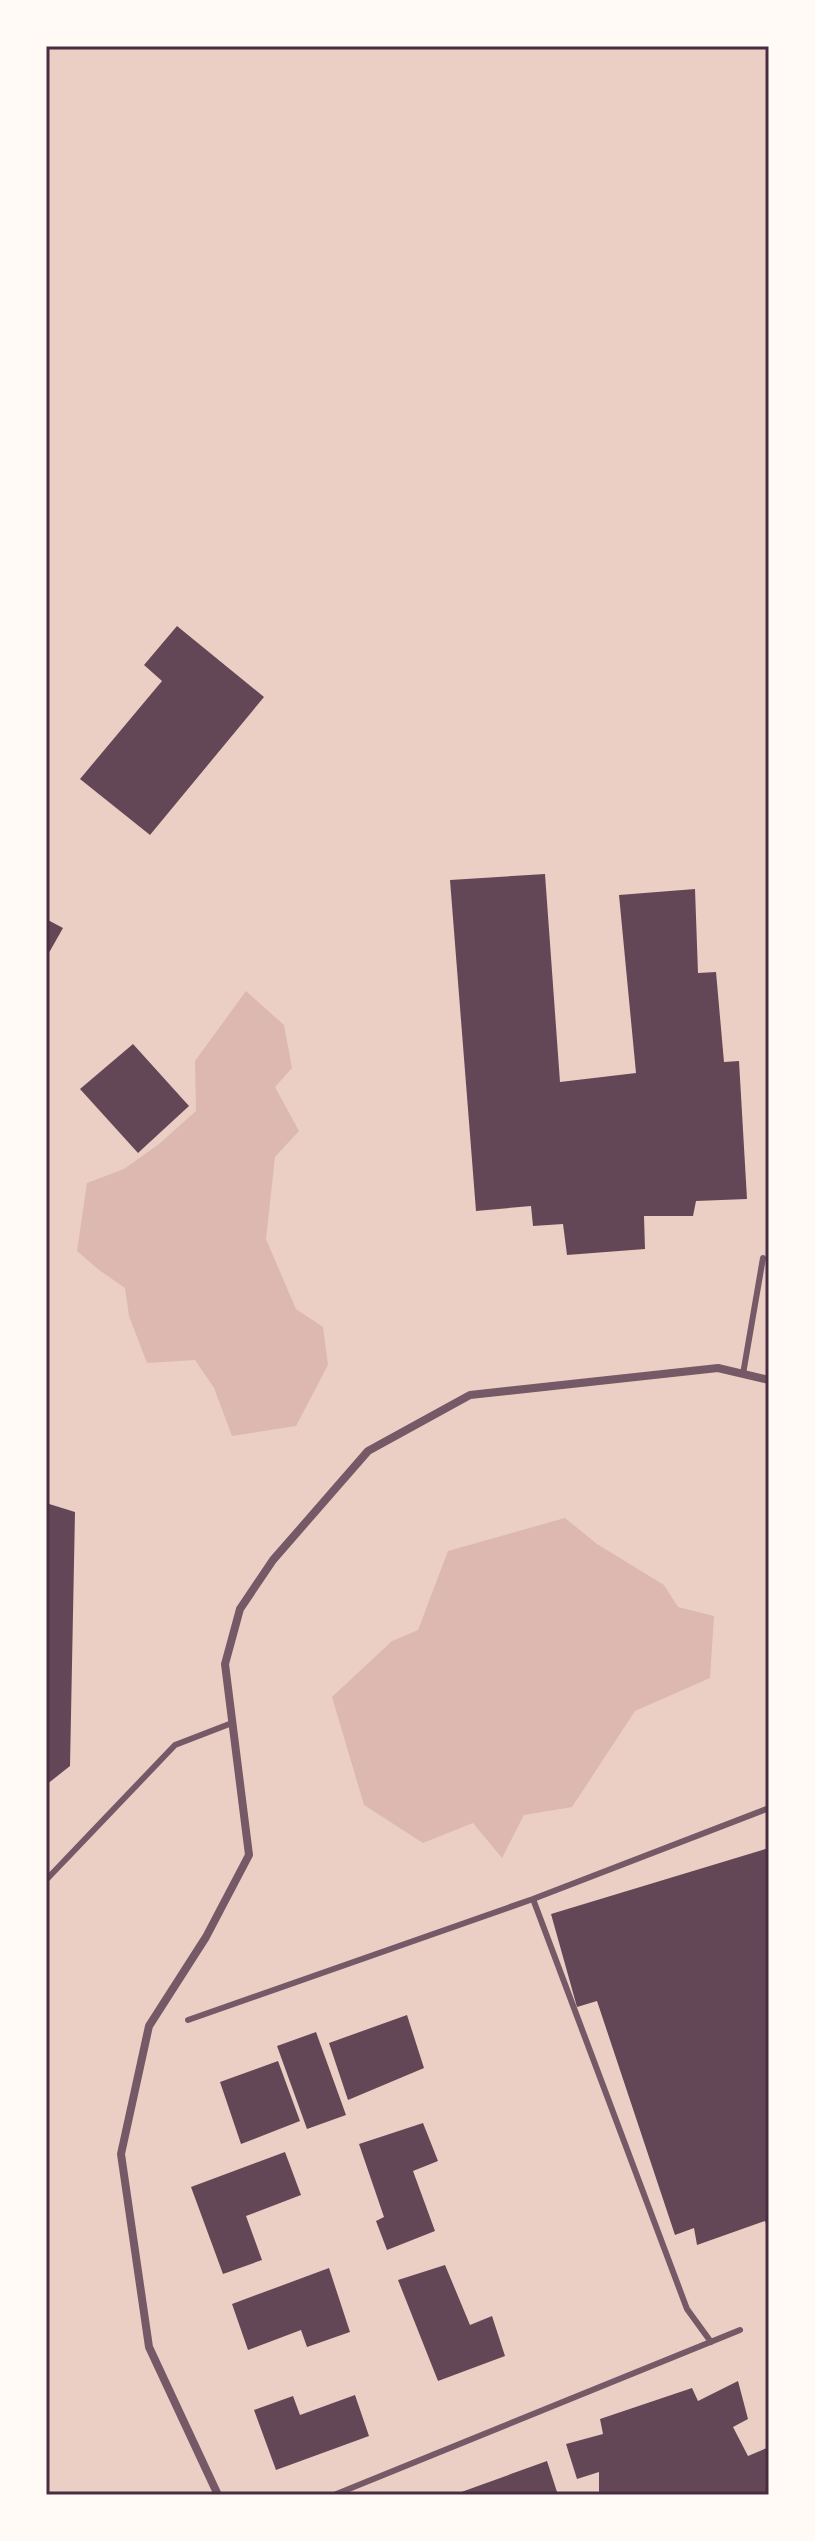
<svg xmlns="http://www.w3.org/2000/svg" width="815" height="2541" font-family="Quicksand,sans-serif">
<rect width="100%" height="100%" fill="#f7e1d7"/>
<path fill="#ebcfc5" d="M46,46H769V2495H46Z"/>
<path fill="#dcb8b0" d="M246,991L284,1025L292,1068L275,1087L299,1131L275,1157L266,1239L296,1309L323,1327L328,1365L296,1426L232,1436L214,1388L195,1360L147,1363L129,1316L125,1288L99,1270L77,1251L87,1183L124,1169L159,1144L196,1111L195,1061Z
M565,1518L597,1544L664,1585L678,1607L714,1616L710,1678L635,1711L572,1807L524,1815L502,1858L473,1823L423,1843L364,1805L332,1697L392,1641L418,1630L448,1551Z"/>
<path fill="#644757" d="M177,626L264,697L150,835L80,779L162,681L144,665Z
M545,874L560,1082L636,1073L619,895L695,889L698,973L716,972L724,1062L739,1061L747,1199L696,1201L693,1216H644L645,1249L567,1255L563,1224L533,1226L531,1206L476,1211L450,880Z
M46,919L63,928L46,958Z
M133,1044L189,1106L138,1153L80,1089Z
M46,1503L75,1512L70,1766L46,1785Z
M769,1848V2230L765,2221L697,2245L694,2228L675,2235L597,2001L577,2007L551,1914Z
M407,2015L424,2068L348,2100L329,2043Z
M316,2032L346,2115L307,2129L277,2046Z
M278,2061L300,2121L241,2144L220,2082Z
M423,2123L438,2161L413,2171L435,2231L387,2250L376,2221L384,2217L359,2144Z
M285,2152L301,2195L246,2216L262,2260L223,2274L191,2187Z
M445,2265L470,2325L492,2316L505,2356L438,2381L398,2280Z
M329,2268L350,2332L307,2347L301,2330L248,2350L232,2304Z
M738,2381L748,2419L733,2427L748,2456L769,2447V2495H599V2472L577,2479L566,2444L603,2434L600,2419L692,2388L698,2401Z
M355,2395L369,2436L276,2470L254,2410L293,2396L300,2415Z
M547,2461L558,2495H453Z"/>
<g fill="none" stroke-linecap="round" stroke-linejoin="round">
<path stroke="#755966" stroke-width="6" d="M743,1374L763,1258
M46,1880L175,1745L232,1723
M533,1899L687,2309L711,2342
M188,2020L533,1899L769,1808
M334,2495L740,2330"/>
<path stroke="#755966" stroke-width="8" d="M218,2495L149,2347L121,2154L149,2026L206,1937L249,1855L225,1664L240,1609L273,1560L368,1451L470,1395L718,1368L769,1380"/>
</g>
<rect width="815" height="2541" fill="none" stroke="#fffaf5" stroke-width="96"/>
<rect x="48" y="48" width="719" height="2445" fill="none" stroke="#4a2c40" stroke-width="3"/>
</svg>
